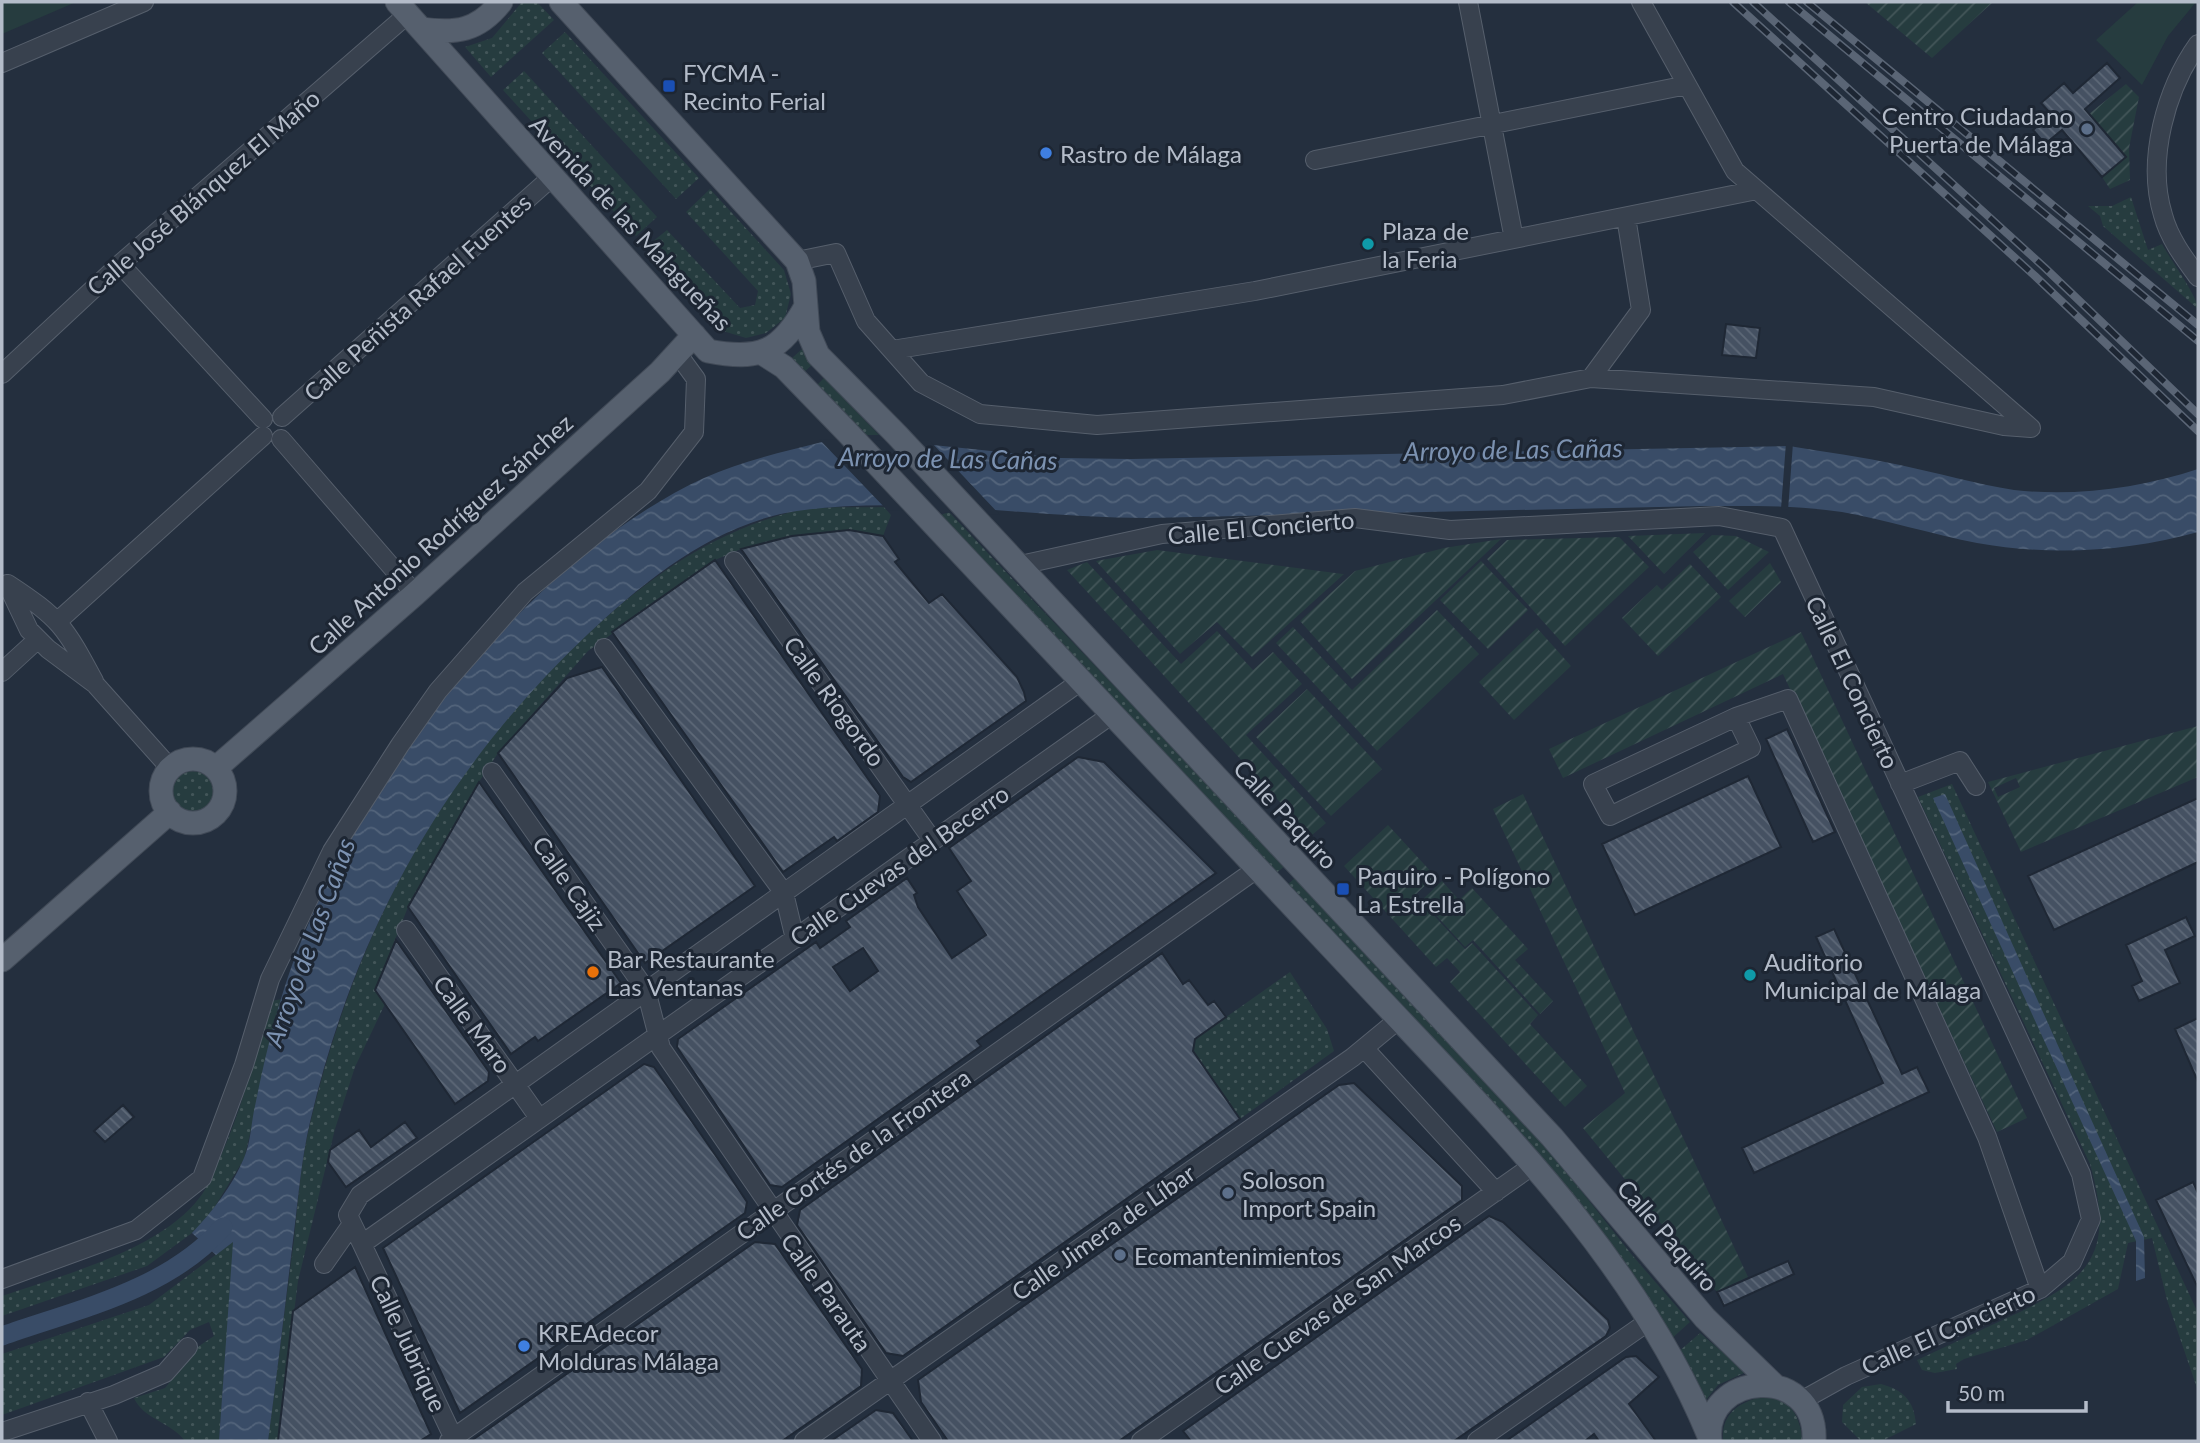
<svg xmlns="http://www.w3.org/2000/svg" width="2200" height="1443" font-family="Lato,sans-serif">
<defs>
<pattern id="grass-dots" width="8" height="8" patternUnits="userSpaceOnUse" patternTransform="scale(1.75)"><rect width="8" height="8" fill="#263c3f"/><path d="M2 2h.1M6 6h.1" fill="none" stroke="#435659" stroke-width="1.8" stroke-linecap="round"/></pattern>
<pattern id="garden-furrows" width="10" height="10" patternUnits="userSpaceOnUse" patternTransform="scale(1.75)"><rect width="10" height="10" fill="#263c3f"/><path d="M-1 1l2-2M0 10L10 0M9 11l2-2" fill="none" stroke="#435659"/></pattern>
<pattern id="water-waves" width="16" height="10" patternUnits="userSpaceOnUse" patternTransform="scale(1.75)"><rect width="16" height="10" fill="#394c67"/><path d="M0 5q4-4 8 0t8 0" fill="none" stroke="#53647b"/></pattern>
<pattern id="building-back-hatch" width="6" height="6" patternUnits="userSpaceOnUse" patternTransform="scale(1.75)"><rect width="6" height="6" fill="#455162"/><path d="M-1 5l2 2M0 0l6 6M5-1l2 2" fill="none" stroke="#5d6877"/></pattern>
</defs>
<rect width="100%" height="100%" fill="#242f3e"/>
<path fill="url(#grass-dots)" d="M522,2H537L554,20L491,77L465,47L492,38Z
M565,32L699,178L676,199L542,53Z
M524,71L657,217L636,236L503,90Z
M710,189L784,270L791,294L785,318L766,333L746,338L723,331L646,247L667,230L740,308L755,305L758,291L686,212Z
M2131,197L2148,250L2162,244C2170,259 2198,297 2198,309L2103,226L2100,216L2088,206H2112Z
M802,349L812,365L803,373L791,359Z
M824,378L879,435H861L815,387Z
M884,507L891,515L883,536L849,530L820,533L741,549L715,560L588,651L498,753L479,782L408,907L375,990L385,1004L355,1067L335,1129L298,1281L278,1441H268C277,1374 285,1307 294,1240C298,1201 301,1161 310,1124C355,935 438,777 579,642C641,583 707,534 791,512C820,505 854,508 884,507Z
M949,512L1285,866L1275,874L938,516Z
M172 792a21 21 0 1 1 42 0a21 21 0 1 1-42 0Z
M1952,784L2198,1313V1391L2167,1300L2152,1238L2128,1243L2118,1289L2027,1340L1964,1359L1956,1364L1957,1369L1935,1373L1922,1370L1917,1360C1948,1346 1978,1331 2009,1317C2089,1280 2116,1256 2090,1164L1918,797Z
M1295,878L1541,1140L1632,1255L1690,1322L1669,1341L1286,886Z
M1290,972L1327,1029L1334,1051L1240,1119L1188,1044Z
M282,999L244,1159L209,1216L192,1233L147,1266L2,1316V1296C61,1276 162,1249 200,1197C207,1189 210,1177 215,1168C241,1116 254,1058 270,1001Z
M234,1241L219,1441H185C172,1423 142,1418 134,1398L165,1388L199,1346L214,1336L209,1322L190,1330L164,1357L2,1415V1354L149,1305Z
M1700,1333L1746,1372L1718,1385L1705,1401L1677,1353Z
M1881,1384C1903,1390 1914,1400 1916,1424L1882,1441H1861L1842,1422L1843,1405L1862,1387Z
M1766,1396C1793,1401 1799,1416 1803,1441H1723C1721,1412 1741,1401 1766,1396Z"/>
<path fill="#263c3f" d="M2,2H76L2,34Z
M2138,2H2196L2168,36L2142,85L2096,40Z"/>
<path fill="url(#garden-furrows)" fill-rule="evenodd" d="M1865,2H1993L1932,58Z
M2126,84L2139,97L2129,148L2130,180L2110,189L2102,177L2126,157L2089,114Z
M1705,533L1664,574L1628,536Z
M1712,535L1736,536L1769,552L1728,590L1693,552Z
M1619,537L1649,567L1565,646L1487,559L1507,540Z
M1501,539L1352,679L1300,621L1355,571L1444,548Z
M1157,550L1343,574H1344L1252,657L1217,622L1180,654L1096,561Z
M1481,561L1528,610L1488,649L1440,600Z
M1087,562L1181,664L1217,631L1253,670L1273,652L1302,684L1246,735L1326,823L1311,836L1067,570Z
M1770,563L1781,582L1745,617L1729,601Z
M1690,564L1721,597L1658,656L1622,618L1657,585L1662,590Z
M1437,610L1479,654L1377,751L1276,643L1293,627L1352,690Z
M1537,628L1571,666L1514,720L1479,682Z
M1801,632L2027,1118L1997,1132L1783,674L1563,778L1549,749Z
M1307,689L1382,769L1331,816L1256,737Z
M2198,726V777L2021,852L1988,782ZM2016,778L2020,787L1998,797L1994,788Z
M1523,794L1748,1277L1717,1292L1583,1128L1625,1093L1493,809Z
M1388,825L1435,876L1415,895L1465,949L1472,943L1538,1015L1530,1024L1587,1086L1565,1107L1450,982L1460,972L1447,958L1436,967L1344,866Z
M1442,881L1459,900L1472,888L1528,949L1515,960L1553,1001L1540,1014L1473,940L1465,947L1422,900Z"/>
<path fill="url(#water-waves)" d="M822,442L933,445L1061,458L1131,459L1789,446C1826,452 1863,457 1900,465C1938,473 1976,484 2014,490C2075,497 2141,488 2198,469V532C2127,552 2050,556 1977,543C1931,534 1887,520 1842,512C1796,505 1749,506 1703,506L1149,518C1034,518 911,495 797,511C716,523 645,580 587,635C445,769 354,932 310,1122C301,1160 298,1201 293,1240C285,1307 277,1374 268,1441H219L233,1242L216,1255L192,1233C212,1212 233,1185 244,1158C251,1142 251,1123 255,1106C264,1061 275,1014 290,971C355,787 523,562 704,478C741,461 783,452 822,442Z
M1945,794L2144,1237L2145,1278L2136,1281V1241L1933,798Z"/>
<path fill="#242f3e" d="M819,439L930,441L1000,515L887,510Z
M1786,443H1793L1788,510L1781,509Z"/>
<g fill="none" stroke-linecap="round" stroke-linejoin="round">
<path stroke="#394c67" stroke-width="19" d="M2,1336C78,1309 168,1290 223,1227"/>
</g>
<path fill="url(#building-back-hatch)" stroke="#1f2835" stroke-width="2" fill-rule="evenodd" d="M2107,63L2120,78L2085,109L2126,157L2102,177L2062,130L2045,144L2033,130L2051,114L2041,103L2064,83L2073,93Z
M1726,324L1760,328L1756,358L1722,355Z
M849,530L883,536L899,559L895,562L929,603L942,594L1017,677L1024,692L1026,701L911,782L903,777L741,549L792,536Z
M715,560L880,796L878,812L837,841L834,837L783,872L612,632Z
M602,667L755,886L645,963L498,753L567,678Z
M1787,729L1835,832L1813,842L1766,739Z
M1078,757L1104,762L1216,873L977,1041L981,1046L782,1187L770,1185L677,1047L678,1039L816,942L820,948L850,927L846,921L907,878L917,893L914,895L918,907L952,958L986,935L957,891L971,881L949,848ZM863,948L878,971L850,991L833,967Z
M1748,776L1781,847L1635,915L1602,844Z
M479,782L621,983L538,1041L535,1037L511,1054L408,907Z
M2198,798V862L2054,930L2028,876Z
M2186,917L2195,936L2165,950L2180,983L2139,1001L2132,986L2142,981L2126,945Z
M1834,929L1902,1074L1917,1067L1929,1092L1754,1173L1742,1148L1883,1083L1816,937Z
M396,940L489,1072L488,1081L455,1104L375,990Z
M1162,953L1183,984L1189,980L1208,1005L1214,1001L1226,1017L1195,1039L1193,1051L1240,1119L903,1356L886,1353L797,1225L800,1210Z
M2198,1018V1082L2175,1029Z
M644,1064L654,1067L723,1166L747,1202L745,1213L460,1413L383,1248Z
M1354,1083L1462,1186V1200L1119,1441H948L921,1402L918,1380L1339,1085Z
M123,1105L134,1117L105,1142L94,1131Z
M405,1122L417,1138L346,1187L328,1162L330,1150L359,1130L371,1147Z
M2193,1182L2198,1193V1288L2156,1200Z
M1489,1216L1503,1222L1608,1320L1610,1328L1606,1336L1454,1441H1191L1183,1431Z
M755,1242L775,1244L862,1369L861,1386L834,1405L782,1441H471Z
M1788,1261L1794,1274L1724,1306L1717,1292Z
M355,1267L431,1434L420,1441H278L293,1311Z
M1636,1356L1659,1377L1629,1404L1656,1441H1599L1594,1434L1585,1441H1506L1626,1357Z
M876,1410L893,1413L913,1441H831Z"/>
<g fill="none" stroke-linecap="round" stroke-linejoin="round">
<g stroke="#565f6c" stroke-width="20">
<path id="minor" d="M1468,2L1514,239
M2198,44C2166,89 2146,160 2163,215C2169,238 2184,258 2198,277
M2,63L144,2
M1315,160L1687,85
M797,261L836,253L866,321L921,383L980,414L1097,425L1503,395L1591,378L1874,397L2004,426L2031,428L1735,171L1641,2
M120,264L263,419
M892,350L1255,291L1757,190
M2,374L120,264L408,14
M1591,378L1641,310L1626,217
M282,417L552,177
M281,439L415,594
M734,561L933,841
M1016,566L1162,534L1355,518L1450,530L1719,516L1782,528L2081,1174L2091,1219L2072,1262L2040,1289L1846,1376L1801,1401
M7,584L29,630L48,649L95,684L170,768
M8,584C60,618 65,627 94,681
M58,621L263,436
M604,648L784,893L795,939
M2,672L38,639
M1081,681L360,1195L348,1215L362,1244L1111,715
M1736,717L1751,748L1610,816L1593,784L1736,717L1788,699L1987,1137L2040,1289
M492,772L646,990L661,1048L932,1441
M1900,784L1960,761L1976,786
M406,930L539,1118
M1364,1048L1496,1192
M362,1244L455,1441
M324,1264L352,1224
M2,1279L136,1230L202,1178L244,1065L270,979L332,851L400,745L438,691L525,592L648,491L694,432L696,379L677,353
M88,1402L108,1441
M2,1432L114,1395L165,1373L188,1347
M449,1441L1258,868
M804,1441L1353,1057L1399,1019
M1141,1441L1532,1166
M1477,1441L1649,1321"/>
</g>
<g stroke="#414a57" stroke-width="25">
<path id="major" d="M397,2L708,351C760,361 781,352 806,306
M561,2L797,261L804,281L808,332L818,355L897,435L1552,1137L1705,1318L1774,1385
M421,29C456,34 478,31 501,2
M762,353L784,367L847,432C1014,612 1184,788 1350,967C1483,1110 1634,1253 1709,1436
M161 791a32 32 0 1 1 64 0a32 32 0 1 1-64 0Z
M216,768L415,594L660,372L694,335
M2,960L170,812
M1710,1441C1702,1371 1818,1363 1814,1441"/>
</g>
<use href="#minor" stroke="#38414e" stroke-width="18"/>
<use href="#major" stroke="#56606e" stroke-width="23"/>
<g stroke="#5a6575" stroke-width="8">
<path id="rail" d="M1733,2L2035,276L2198,431
M1753,2L2044,267L2198,414
M1789,2L2198,341
M1807,2L2198,325"/>
</g>
<use href="#rail" stroke="#1d2633" stroke-width="5" stroke-dasharray="16" stroke-linecap="butt"/>
</g>
<g fill="#1a4fb4" stroke="#1d2633" stroke-width="2.5">
<rect x="662" y="79" width="14" height="14" rx="3.5"/>
<rect x="1336" y="882" width="14" height="14" rx="3.5"/>
</g>
<g fill="#5c6f8a" stroke="#1d2633" stroke-width="2.5">
<circle cx="2087" cy="129" r="7"/>
<circle cx="1228" cy="1193" r="7"/>
<circle cx="1120" cy="1255" r="7"/>
</g>
<g fill="#3f7fe0" stroke="#1d2633" stroke-width="2.5">
<circle cx="1046" cy="153" r="7"/>
<circle cx="524" cy="1346" r="7"/>
</g>
<g fill="#0f9aa8" stroke="#1d2633" stroke-width="2.5">
<circle cx="1368" cy="244" r="7"/>
<circle cx="1750" cy="975" r="7"/>
</g>
<circle fill="#e8710a" stroke="#1d2633" stroke-width="2.5" cx="593" cy="972" r="7"/>
<g text-anchor="middle" dominant-baseline="central" stroke-width="6" stroke-linejoin="round" paint-order="stroke">
<g font-size="24" fill="#b4bcc9" stroke="#1d2633" text-anchor="start">
<text x="683" y="72">FYCMA -<tspan x="683" dy="28">Recinto Ferial</tspan></text>
<text x="2073" y="115" text-anchor="end">Centro Ciudadano<tspan x="2073" dy="28">Puerta de Málaga</tspan></text>
<text x="1060" y="153">Rastro de Málaga</text>
<text x="1382" y="230">Plaza de<tspan x="1382" dy="28">la Feria</tspan></text>
<text x="1357" y="875">Paquiro - Polígono<tspan x="1357" dy="28">La Estrella</tspan></text>
<text x="607" y="958">Bar Restaurante<tspan x="607" dy="28">Las Ventanas</tspan></text>
<text x="1764" y="961">Auditorio<tspan x="1764" dy="28">Municipal de Málaga</tspan></text>
<text x="1242" y="1179">Soloson<tspan x="1242" dy="28">Import Spain</tspan></text>
<text x="1134" y="1255">Ecomantenimientos</text>
<text x="538" y="1332">KREAdecor<tspan x="538" dy="28">Molduras Málaga</tspan></text>
</g>
<g font-size="24" fill="#b4bcc9" stroke="#1d2633">
<text transform="translate(203 192) rotate(-41)">Calle José Blánquez El Maño</text>
<text transform="translate(631 223) rotate(47)">Avenida de las Malagueñas</text>
<text transform="translate(417 297) rotate(-42)">Calle Peñista Rafael Fuentes</text>
<text transform="translate(1261 527) rotate(-5)">Calle El Concierto</text>
<text transform="translate(440 534) rotate(-42)">Calle Antonio Rodríguez Sánchez</text>
<text transform="translate(1853 682) rotate(65)">Calle El Concierto</text>
<text transform="translate(835 701) rotate(54)">Calle Riogordo</text>
<text transform="translate(1286 814) rotate(47)">Calle Paquiro</text>
<text transform="translate(899 865) rotate(-35)">Calle Cuevas del Becerro</text>
<text transform="translate(570 883) rotate(55)">Calle Cajiz</text>
<text transform="translate(473 1024) rotate(54)">Calle Maro</text>
<text transform="translate(853 1154) rotate(-35)">Calle Cortés de la Frontera</text>
<text transform="translate(1103 1232) rotate(-35)">Calle Jimera de Líbar</text>
<text transform="translate(1668 1235) rotate(49)">Calle Paquiro</text>
<text transform="translate(827 1292) rotate(55)">Calle Parauta</text>
<text transform="translate(1337 1304) rotate(-35)">Calle Cuevas de San Marcos</text>
<text transform="translate(1948 1329) rotate(-24)">Calle El Concierto</text>
<text transform="translate(409 1343) rotate(65)">Calle Jubrique</text>
</g>
<g font-size="26" font-style="italic" fill="#7c92b1" stroke="#1d2633">
<text transform="translate(1513 449) rotate(-1)">Arroyo de Las Cañas</text>
<text transform="translate(948 458) rotate(1)">Arroyo de Las Cañas</text>
<text transform="translate(309 942) rotate(-70)">Arroyo de Las Cañas</text>
</g>
</g>
<rect width="2200" height="1443" fill="none" stroke="#b4bcc9" stroke-width="7"/>
<path d="M1948 1401v10h138v-10" fill="none" stroke="#b4bcc9" stroke-width="3.5"/>
<text x="1958" y="1401" font-size="21" fill="#b4bcc9" stroke="#1d2633" stroke-width="5" paint-order="stroke">50 m</text>
</svg>
